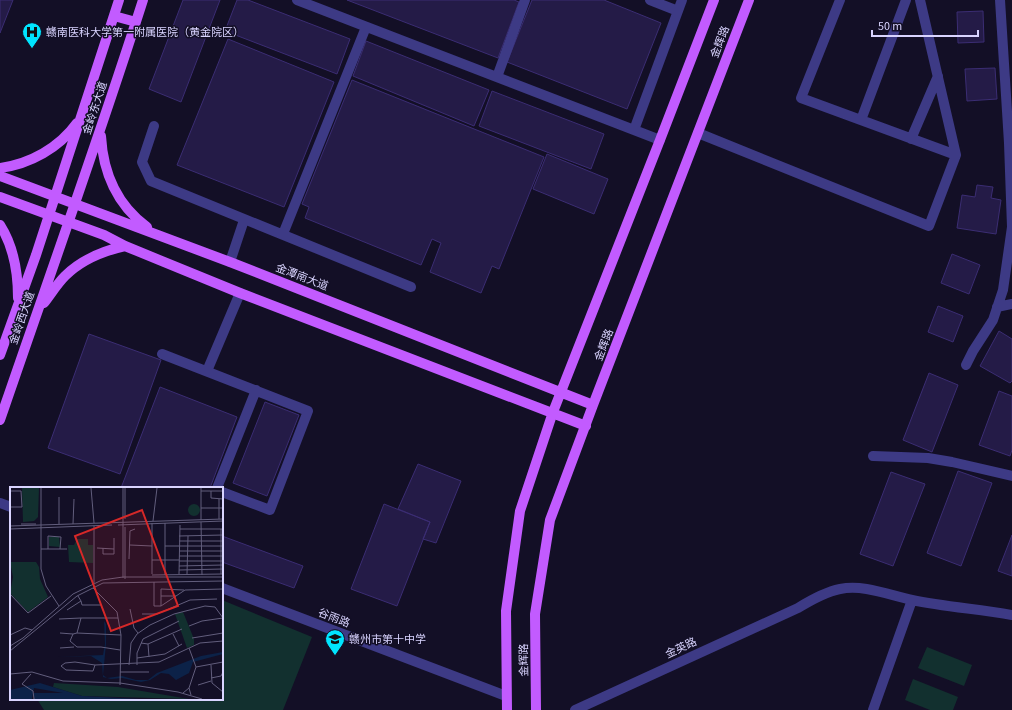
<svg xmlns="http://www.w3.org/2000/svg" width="1012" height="710" font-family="'Source Sans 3','Noto Sans SC',sans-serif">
<rect width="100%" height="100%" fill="#130f26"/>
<path fill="#12302f" d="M222,600L312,637L283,710H44L37,699H222Z
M927,647L972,665L964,686L918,668Z
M913,679L958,697L953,710H930L905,700Z"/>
<path fill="#241b47" stroke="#3b2d73" d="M0,0H13L0,33Z
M183,0H220L181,102L149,89Z
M237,0H248L350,39L337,74L225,31Z
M347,0H514L519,2L498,58Z
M532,0H604L661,23L627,109L507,62Z
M983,11L984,42L958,43L957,12Z
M228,39L334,82L284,207L177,165Z
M366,41L489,90L474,126L353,76Z
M995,68L997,99L967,101L965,69Z
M352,80L544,157L499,269L492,266L481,293L430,272L441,243L432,239L421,265L305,218L309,207L302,204Z
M492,91L604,134L591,169L479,126Z
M547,154L608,179L594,214L533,189Z
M977,185L993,187L991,198L1001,200L996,234L957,228L962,195L975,197Z
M952,254L980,265L969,294L941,283Z
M938,306L963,316L953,342L928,332Z
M999,331L1012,339V381L1010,383L980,366Z
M89,334L161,360L120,474L48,448Z
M929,373L958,385L932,452L903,440Z
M160,387L237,417L210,488H121Z
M999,391L1012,396V450L1010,456L979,445Z
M265,402L299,415L267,496L233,483Z
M418,464L461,481L436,543L423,539L430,522L398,509Z
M958,471L992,483L961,566L927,553Z
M891,472L925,484L893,566L860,554Z
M384,504L430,522L397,606L351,589Z
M1012,535V576L998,571Z
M222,536L303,566L294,588L222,562Z"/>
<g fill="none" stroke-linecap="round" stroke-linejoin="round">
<path stroke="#3d3a85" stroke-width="10" d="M297,0L660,140
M650,0L678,11
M840,0L801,98L956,155
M497,77L525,0
M861,120L906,0
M154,126L142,162L151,181L411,287
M634,130L682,0
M698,133L929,226L956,155L920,0
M911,139L938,76
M283,234L366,27
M230,262L244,220
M997,307L1012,304
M162,354L308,411L270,510L222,492
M966,365L973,351L993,320L1003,290L1012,227L1009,143L1000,0
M207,371L240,293
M873,456L928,458L952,462L1012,476
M217,488L256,390
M0,503L11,507
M222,588L506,696
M575,710L798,608C811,600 825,592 840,589C863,584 889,595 912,600C945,607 979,609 1012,615
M873,710L912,600"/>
<path stroke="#c25bff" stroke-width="10" d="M114,16L136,22
M101,136C103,172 117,205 147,227
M0,168C30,164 59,148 77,123
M0,176L230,262L593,405
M0,197L104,235L125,246L240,293L586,426
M0,225C14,247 18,272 18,298
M44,303C51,294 57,284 65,276C81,260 103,251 125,246
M0,355L36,255L119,0
M0,420C48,280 98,141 143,0
M507,710L506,611L520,511L553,412L660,140L714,0
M536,710L535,614L550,520L593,405L749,0"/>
</g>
<defs>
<g id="hospital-pin" transform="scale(1)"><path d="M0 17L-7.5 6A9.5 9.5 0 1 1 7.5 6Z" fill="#00e5ff" stroke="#130f26"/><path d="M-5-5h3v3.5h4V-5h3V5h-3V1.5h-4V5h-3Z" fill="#111"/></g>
<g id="school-pin" transform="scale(1)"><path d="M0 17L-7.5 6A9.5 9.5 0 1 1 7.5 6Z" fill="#00e5ff" stroke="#130f26"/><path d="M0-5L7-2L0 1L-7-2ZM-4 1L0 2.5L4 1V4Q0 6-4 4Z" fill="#111"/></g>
</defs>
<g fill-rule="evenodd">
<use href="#hospital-pin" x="32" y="32"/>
<use href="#school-pin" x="335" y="639"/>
</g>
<g text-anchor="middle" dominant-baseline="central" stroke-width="3" stroke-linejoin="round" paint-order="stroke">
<g font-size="11" fill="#d9d4ff" stroke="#130f26" text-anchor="start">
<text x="46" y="32">赣南医科大学第一附属医院（黄金院区）</text>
<text x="349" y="639">赣州市第十中学</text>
</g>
<g font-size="11" fill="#d9d4ff" stroke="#130f26">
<text transform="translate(720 42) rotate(-69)">金辉路</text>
<text transform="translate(95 108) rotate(-72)">金岭东大道</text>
<text transform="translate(302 277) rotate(21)">金潭南大道</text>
<text transform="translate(22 318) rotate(-71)">金岭西大道</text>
<text transform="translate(604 345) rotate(-69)">金辉路</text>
<text transform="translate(334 618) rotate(21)">谷雨路</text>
<text transform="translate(681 648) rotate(-25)">金英路</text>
<text transform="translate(524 660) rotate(-91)">金辉路</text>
</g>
</g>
<g transform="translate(10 487)">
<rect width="213" height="213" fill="#130f26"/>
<path d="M12,1H29L28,30L24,34L13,35ZM178 23a6 6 0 1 1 12 0a6 6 0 1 1-12 0ZM39,50H49L50,60L39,59ZM67,52H78V58H83V76L59,75L58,58H64ZM0,75H26L29,80L30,92L38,110L18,125L0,106L3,90ZM173,125L184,152V158L177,161L165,127ZM44,196L108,200L179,212L72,209L43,200Z" fill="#12302f"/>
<path d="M94,134L96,137V157L93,188L97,191L112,189L126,193H138L147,186L191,169L213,165V167L183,175L179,186L166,193L159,187L151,186L140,193L131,195L112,191L101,192L93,190L92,176L81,169L48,170L93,168L95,157ZM30,196L72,209L130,212H24V206H53L24,201L22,212H0V203Z" fill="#0c2248"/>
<path fill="none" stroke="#625e7d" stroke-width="1" d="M31,1V82L36,99L49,119M81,1L84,36M0,4H11L12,20H0M191,4H213M201,4V11L213,12M49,10V37M209,12V32M191,21H213M115,32V1M191,33V1M143,34L147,1M191,35L192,88M155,36V88M11,37H26M63,37L64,12M108,38L213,34M0,39L213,32M84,39V96M0,42L102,38M170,42H213M211,42V87M169,49L213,48M169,54H213M120,58L142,59M155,59H213M87,61L104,62M93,61V67H104V51M31,62H57M38,62V49L51,50L50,62M169,64H213M169,69H213M119,72L120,44L125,42M142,73H169M169,74H213M169,79L213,78M169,83L213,82M142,87V36M169,87L170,38M177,87L178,49M142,88L213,87M113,91V1M115,92V40M144,95V119H151L175,103L213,102M83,101L107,125L111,148L110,198M0,107L18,126L41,109M151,109H166M71,114L72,118H91M151,119V102L174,103M120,122L124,141L128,146M57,123L71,114L68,109M132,127H147L180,113L207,112M49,132L71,131M179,139L192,134L213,131M50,146L63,147M67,146L71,131H108M163,147L169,159M0,148L15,141L22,143M182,151L213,146M131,156L138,157L172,142M138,157L139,170M0,159L13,151L63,107L92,93L113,90H213M50,161L64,160M179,161L186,180L179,201M110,163L91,160H67L60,154L63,147L67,146L111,148M0,164L67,109L93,96L213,94M127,171L155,167L172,157M85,178L83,184L56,183L51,179L55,176L65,175L85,178L149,175L190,156L213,154M119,178L121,156L127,147L140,138L164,127L195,119L205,120L213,131M127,178V166L133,152L169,134M201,178L202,196L213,205M186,180L213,175M110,185H139M0,187L22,185L53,194L110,196L168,205L192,212M21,187L12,197L23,204L24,212M201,191L211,189L213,185M188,198L201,194M173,206L179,201L181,208"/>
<path fill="#d62828" fill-opacity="0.15" stroke="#d62828" stroke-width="2" d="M132,23L168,119L101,144L65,49Z"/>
<rect width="213" height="213" fill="none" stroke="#d9d4ff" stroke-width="2"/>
</g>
<path d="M872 30v6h106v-6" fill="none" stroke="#d9d4ff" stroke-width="2"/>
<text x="878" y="30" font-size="12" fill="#d9d4ff" stroke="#130f26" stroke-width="3" paint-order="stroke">50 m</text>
</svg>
